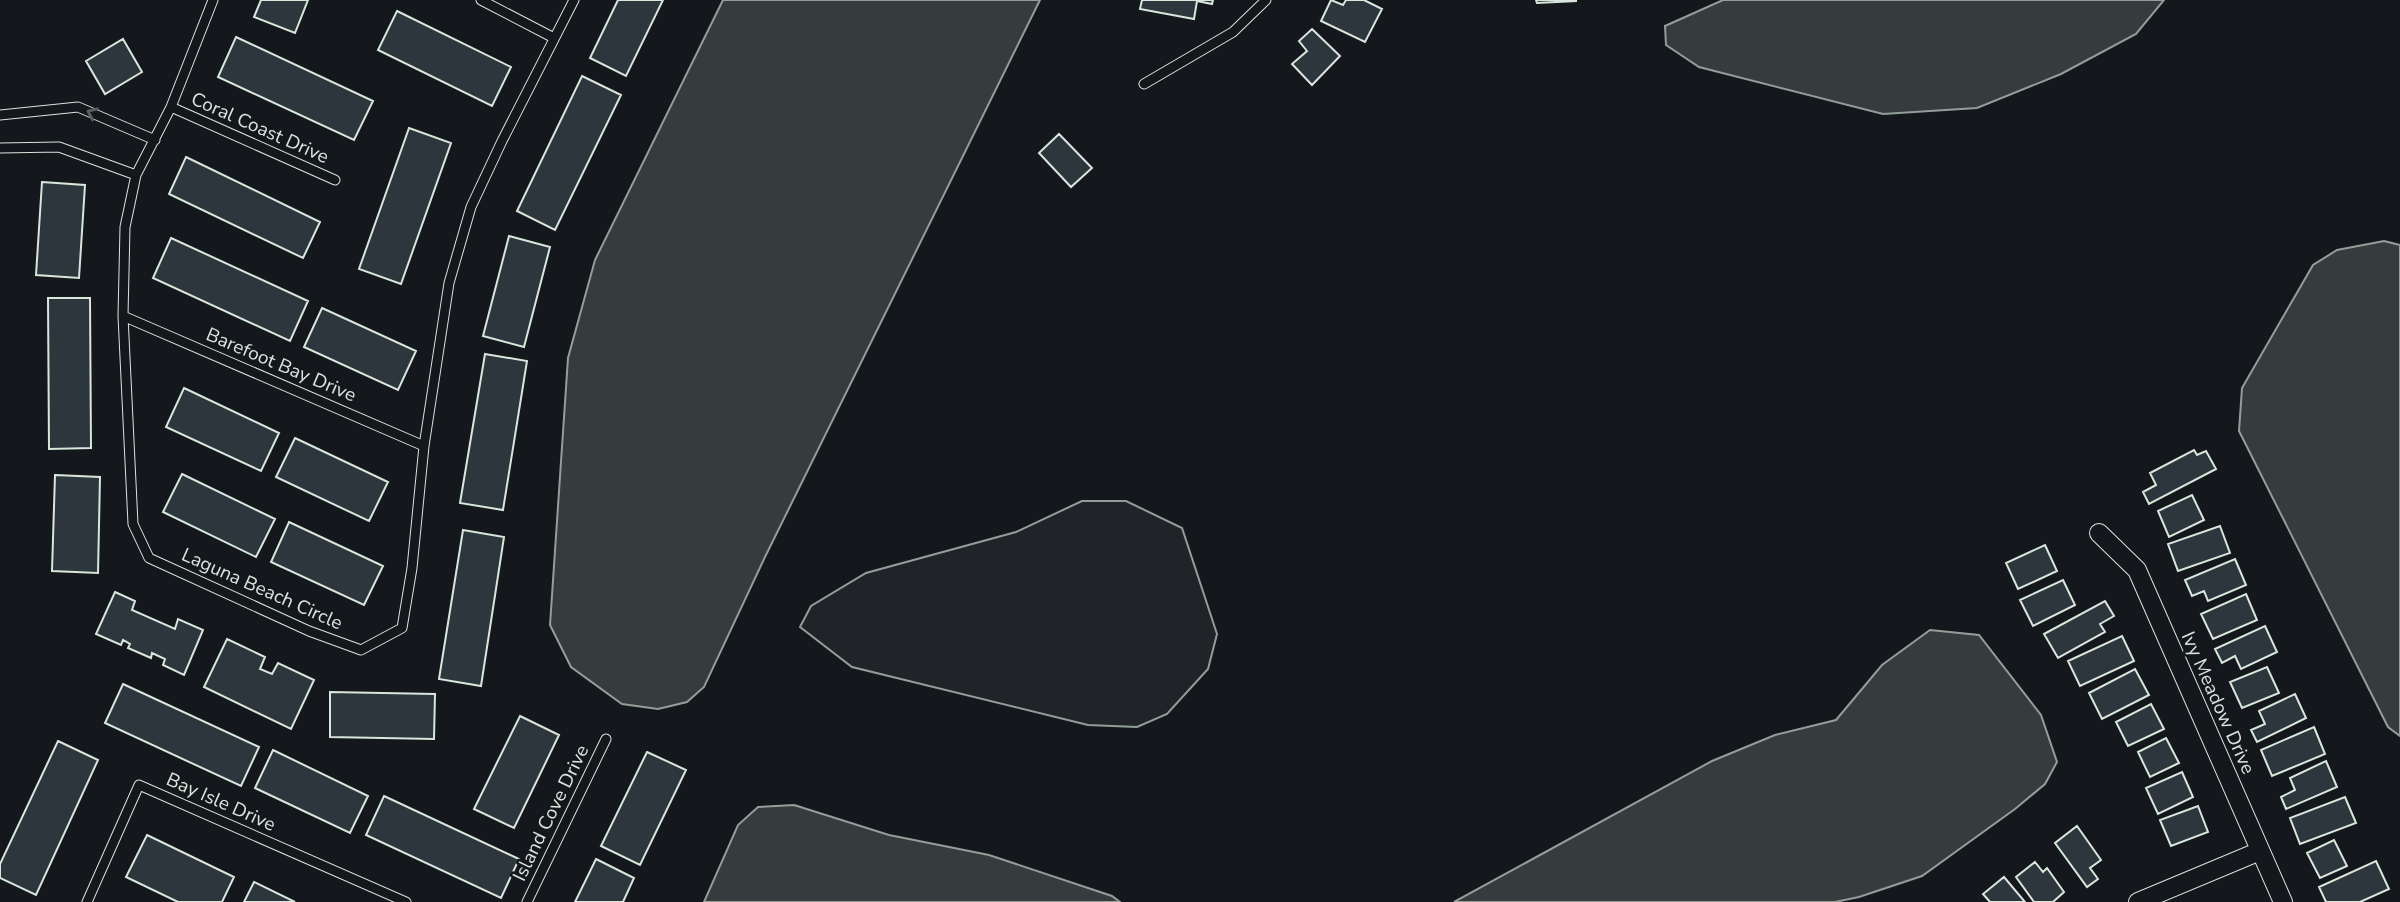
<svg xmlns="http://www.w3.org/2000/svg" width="2400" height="902" font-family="'Nunito Sans',sans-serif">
<rect width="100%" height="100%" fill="#14181c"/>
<path fill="#202428" stroke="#939e99" stroke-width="2" d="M1082,501H1126L1182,528L1217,634L1208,669L1167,714L1137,727L1088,725L852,667L800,627L811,606L866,573L1016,532Z"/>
<path fill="#363b3e" stroke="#939e99" stroke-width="2" d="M723,0H1040L765,557L704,687L687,702L658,709L622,704L571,667L550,625L568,358L595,260Z
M1723,0H2164L2136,34L2061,74L1977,108L1883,114L1699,67L1666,45L1665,26Z
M2384,241L2400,245V736L2388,727L2239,431L2242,388L2313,265L2337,250Z
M1930,630L1979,635L2041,715L2057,762L2045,784L2015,809L1922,876L1859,897L1835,902H1454L1712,761L1775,735L1836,720L1882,665Z
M794,805L889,835L989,855L1112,896L1120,902H704L738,825L758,807Z"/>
<path fill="#2c363c" stroke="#d8e6dc" stroke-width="2" d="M261,0H308L295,33L254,17Z
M618,0H663L626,76L590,58Z
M1142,0H1213L1212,4L1197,1L1194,19L1140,9Z
M1331,0L1343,5L1346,0H1364L1382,9L1365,42L1321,21Z
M1536,0H1576V1L1537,3Z
M397,11L511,67L492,106L378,50Z
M1312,29L1340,56L1312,85L1292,64L1307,51L1299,41Z
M236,37L373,101L354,140L218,77Z
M123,39L142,72L105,94L86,61Z
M582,76L621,95L555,230L517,211Z
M409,128L451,143L401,284L359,269Z
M1059,134L1092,168L1071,187L1039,153Z
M186,157L320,222L303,258L169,194Z
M42,182L85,185L79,278L36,275Z
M509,236L550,247L524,347L483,336Z
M171,238L308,301L290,341L153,278Z
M48,298H90L91,448L49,449Z
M322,308L416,351L398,390L304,347Z
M485,354L527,361L503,510L460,503Z
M184,388L279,433L261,471L166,427Z
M295,438L388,482L369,521L276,477Z
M2194,450L2197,455L2206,451L2216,469L2149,504L2143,492L2156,485L2150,473Z
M182,474L275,519L256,557L163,512Z
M55,475L100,477L98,573L52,571Z
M2192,495L2204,520L2169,537L2158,511Z
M289,522L383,566L364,605L271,562Z
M2220,526L2230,553L2178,571L2168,544Z
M463,530L504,537L481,686L439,679Z
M2045,545L2057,571L2018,589L2006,563Z
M2235,559L2246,585L2208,601L2204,591L2192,596L2185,580Z
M2063,580L2075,605L2033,626L2020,600Z
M115,592L135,601L132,610L175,629L178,619L203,630L184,675L163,665L165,659L152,653L151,658L128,648L130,644L123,640L121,645L96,634Z
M2246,594L2257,620L2213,639L2201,614Z
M2105,601L2114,616L2100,624L2105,632L2058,658L2044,634Z
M2265,626L2277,652L2241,669L2235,656L2222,663L2215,649Z
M2122,636L2134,661L2080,686L2068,661Z
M227,639L265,657L260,669L272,674L278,663L314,680L291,729L204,687Z
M2267,667L2279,693L2242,708L2230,682Z
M2135,669L2149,695L2102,719L2089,693Z
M123,684L259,747L241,786L105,723Z
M330,692L435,694L434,739L330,737Z
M2295,694L2306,718L2257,742L2251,730L2265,724L2259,711Z
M2151,704L2164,729L2128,746L2116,722Z
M520,716L559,735L514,828L474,809Z
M2314,727L2325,754L2272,776L2261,750Z
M2166,738L2179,763L2150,777L2138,752Z
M58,741L98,760L36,895L0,878V864Z
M273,750L368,796L350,833L255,788Z
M647,752L686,770L640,865L601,846Z
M2326,761L2337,787L2286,809L2281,797L2295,790L2290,778Z
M2182,772L2193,797L2158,814L2146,788Z
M384,796L519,859L501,898L366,835Z
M2345,797L2356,823L2300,844L2290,818Z
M2198,806L2208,832L2171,846L2160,820Z
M2077,826L2101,860L2090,868L2098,879L2087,887L2055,843Z
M147,835L234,877L222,902H178L126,877Z
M2334,840L2347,866L2320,878L2307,853Z
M596,859L634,878L623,902H575Z
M2376,861L2389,889L2360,902H2326L2319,887Z
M2035,862L2043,872L2047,868L2064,892L2053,902H2034L2016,877Z
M2004,877L2025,902H1990L1983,894Z
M254,882L295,902H244Z"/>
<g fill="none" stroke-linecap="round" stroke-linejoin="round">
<g stroke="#d8e6dc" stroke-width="11">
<path id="service" d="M213,0L171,107L136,175L125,227L123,316L133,524L149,558L309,631L361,650L402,628L412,568L424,446L449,283L471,207L502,141L574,0
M481,0L554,38
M1144,84L1233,32L1266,0
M171,107L335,180
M0,115L78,107L155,140
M0,148L59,147L136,175
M123,316L424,446
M87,902L139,785L406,902
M527,902L606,739"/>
</g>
<g stroke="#d8e6dc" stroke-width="20">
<path id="minor" d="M2099,533L2137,570L2283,902
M2138,902L2260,851"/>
</g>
<use href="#service" stroke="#14181c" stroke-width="9"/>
<use href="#minor" stroke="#14181c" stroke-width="18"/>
</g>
<defs><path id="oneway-chevron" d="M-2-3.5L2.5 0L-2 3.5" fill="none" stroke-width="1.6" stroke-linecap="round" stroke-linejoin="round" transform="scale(1.75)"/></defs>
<use stroke="#59605f" href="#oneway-chevron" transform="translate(92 113) rotate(-156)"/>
<g text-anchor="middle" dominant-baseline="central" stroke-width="5" stroke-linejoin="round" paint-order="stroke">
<g font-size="19" fill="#d8e6dc" stroke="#14181c">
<text transform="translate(260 128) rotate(24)">Coral Coast Drive</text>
<text transform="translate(281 365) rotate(23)">Barefoot Bay Drive</text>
<text transform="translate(262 589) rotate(24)">Laguna Beach Circle</text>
<text transform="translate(2218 703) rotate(66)">Ivy Meadow Drive</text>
<text transform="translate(221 802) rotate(24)">Bay Isle Drive</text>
<text transform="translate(551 813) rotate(-64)">Island Cove Drive</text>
</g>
</g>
</svg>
